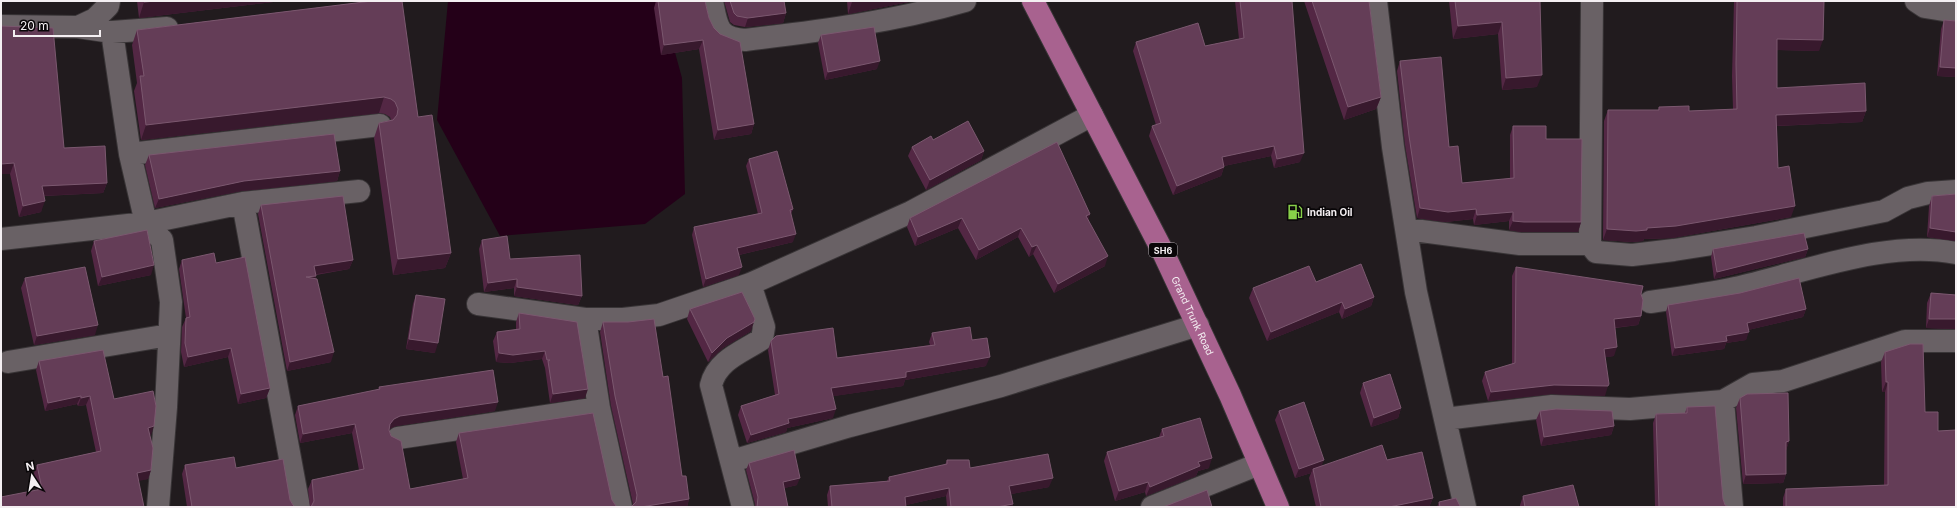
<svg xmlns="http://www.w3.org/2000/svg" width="1957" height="508" font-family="Inter,sans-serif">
<rect width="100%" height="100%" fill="#211b1e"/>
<path fill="#240018" d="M448,1H661L682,78L685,194L645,224L500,236L437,120Z"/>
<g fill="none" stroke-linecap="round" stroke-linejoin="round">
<g stroke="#393537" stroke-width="24">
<path id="minor" d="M712,1C717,26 717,38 745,40C819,31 893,22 965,1
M1376,1L1393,147L1416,292L1465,507
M1916,1L1925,7L1956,12
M1,26L78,27L95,19L108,6L109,1
M78,27L112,32L167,28
M112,32L130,154L146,223L162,240L171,302L166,407L158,507
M130,154L380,125
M243,203L299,507
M1406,229L1520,244H1590L1596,252L1632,255L1674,250L1756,237L1884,211L1908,198L1928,193L1956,191
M1,239L146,223L243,203L359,191
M1590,244L1592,1
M1650,302C1678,298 1707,294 1735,288C1803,273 1886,239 1956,253
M478,304L585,319H623L659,315L750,284L911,212L1092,115
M585,319L599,408L621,507
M8,362L169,335
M1723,401L1732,507
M1445,419L1552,406L1630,409L1723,401L1753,384L1783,381L1905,341H1956
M398,438L599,408
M732,461L850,426L1001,386L1198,325
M743,507L711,385C717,360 742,352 762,339L764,327L750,284
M1152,507L1259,464"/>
</g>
<g stroke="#393537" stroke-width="24">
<g id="major">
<path id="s1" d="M1033,1L1163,252L1230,395L1278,507"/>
</g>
</g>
<use href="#minor" stroke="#696165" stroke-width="22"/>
<use href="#major" stroke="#a8628f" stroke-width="22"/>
</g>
<path fill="#532744" d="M137,1H282L139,18Z
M372,1L418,117L451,253L445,268L393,275L374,138L379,123L391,120L390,117L385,114L379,113L141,140L134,91L137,83L132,45L137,30Z
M656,1H705L709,18L754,124L751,134L714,140L699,49L661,55L654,8Z
M724,1H784L786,13L783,23L745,27L734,25L730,22Z
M847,1H914L848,14Z
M1235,1H1292L1300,162L1274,168L1271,156L1224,166V167L1221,176L1173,195L1149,136L1152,126L1156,125L1133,51L1136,42L1205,46L1239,39Z
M1304,1H1369L1381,97L1376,109L1344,120Z
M1449,1H1540L1537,87L1502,90L1498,34L1453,39Z
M1734,1H1824L1819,51L1777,50V88L1866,111L1862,122L1777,126L1778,168L1791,217L1672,238L1644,239L1643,241L1632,242L1603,240L1604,121L1608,110H1658L1659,107L1689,111L1733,109L1732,76Z
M1944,20L1956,21V77L1937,76L1941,29Z
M1,26L64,148L107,183L103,193L44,196L41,212L19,217L10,174Z
M821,35L877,69L825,80L818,43Z
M1400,61L1449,147L1462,183L1510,179V135L1513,126L1546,139L1581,222L1578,232H1521L1509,230V221L1474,225L1473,219L1445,222L1417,218L1405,145L1397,71Z
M933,140L984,151L981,160L926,190L908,156L912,147Z
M149,155L340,171L337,181L241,191L155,208L145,165Z
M749,159L793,209L791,214L793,242L739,255V275L703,287L692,235L694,227L758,214L746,166Z
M1956,194V241L1927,237L1929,206L1932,196Z
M261,205L353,260L349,269L316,275L315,279L331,362L287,371L258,214Z
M1090,214L1088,219L1105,266L1054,293L1033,254L1029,257L1018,237L976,260L958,228L915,246L907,227L910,218Z
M482,240L510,259L582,296L578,305L514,296V288L484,292L479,249Z
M94,241L151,275L98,286L91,251Z
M1713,249H1808L1805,257L1714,279L1711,257Z
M182,260L216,263L270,388L266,398L238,404L228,357L184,367L181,352L182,327L186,318L179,269Z
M1516,267L1641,294V316L1638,325L1615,328L1614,356L1605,357V396L1551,394L1488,401L1482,381L1485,372L1512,364V276Z
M25,278L95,335L34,345L21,288Z
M1316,282L1374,297L1371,306L1342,319L1339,312L1267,341L1249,298L1253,288Z
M1931,293L1956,295V329L1926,328L1927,303Z
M416,295L435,353L406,349L413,304Z
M1668,305L1806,309L1803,317L1748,330L1746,340L1726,343L1724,349L1672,356L1666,312Z
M690,309L751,331L723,348L708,362L687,319Z
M519,313L585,398L550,403L545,368L542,359L510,363L496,362L493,341L497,332L516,330V322Z
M603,322L663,377L682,476L689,499L687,507H631L633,504L611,406L600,332Z
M932,333L972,340L986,366L905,380L903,386L833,396V418L787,428L786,432L747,443L738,415L741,406L775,395L768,350L771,341L837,358L930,345L929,342Z
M1885,352L1938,431L1956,507H1783V498L1786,489L1884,485L1885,392H1882L1881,362Z
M39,361L114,399L151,435H150L151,470L148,479L37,490L34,473L37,465L96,452L86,405L78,406L77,404L45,411L36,370Z
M1363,383L1401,408L1398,418L1371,427L1360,393Z
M379,387L495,411L396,426L391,428L389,430L410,489L463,479L456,442L459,433L612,500L616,506L310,507L308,489L312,480L359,470L352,433L300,443L295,415L298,406L378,390Z
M1740,398L1789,441L1786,450V474L1783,483L1743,484L1736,408Z
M1687,407L1725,505L1729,507H1655L1653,423L1656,414L1685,413Z
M1279,411L1322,466L1387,460L1433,498L1429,507H1316L1309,478L1311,473L1295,478L1275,420Z
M1540,411L1614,426L1611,435L1541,446L1536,420Z
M1162,429L1209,468L1198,471L1196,476L1146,496L1145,492L1115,501L1104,461L1107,452L1159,437Z
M947,460L970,468L1049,487L1011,494L1013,504L1012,507H947L946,496L906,505V507H828L827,495L830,486L887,481L889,477L945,465Z
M749,463L797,485L784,488L788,507H755V504L746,470Z
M185,465L236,468L290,500L293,505L295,507H187L182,474Z
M1523,496L1579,507H1520V505Z
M1439,502L1460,506L1461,507H1437Z"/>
<path fill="#38192d" d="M156,1H282L139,18L144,2Z
M855,1H914L848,14L852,2Z
M786,13L783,23L745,27L748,18Z
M1502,22L1498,34L1453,39L1458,26Z
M1777,39L1823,40L1819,51L1773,50Z
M703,40L699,49L661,55L664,45Z
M880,61L877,69L825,80L828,72Z
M1940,67L1956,68V77L1937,76Z
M1542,75L1537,87L1502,90L1506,78Z
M384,97L379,113L141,140L146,125Z
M1381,97L1376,109L1344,120L1348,107Z
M1866,111L1862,122L1772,126L1776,115Z
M754,124L751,134L714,140L718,130Z
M1274,146L1271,156L1219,167L1222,157Z
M984,151L981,160L926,190L930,180Z
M1304,153L1300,162L1274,168L1277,159Z
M14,163L10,174H1V164Z
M1224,167L1221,176L1173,195L1177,186Z
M340,171L337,181L241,191L155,208L159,199L244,181Z
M107,183L103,193L38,196L42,186Z
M45,201L41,212L19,217L23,206Z
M1795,206L1791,217L1672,238L1644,239L1643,241L1632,242L1603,240L1607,229L1647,228Z
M1420,208L1476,209L1473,219L1445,222L1417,218Z
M1513,212L1509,221L1474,225L1477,215Z
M1090,214L1087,223L1086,216Z
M962,218L958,228L915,246L918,237Z
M1513,221L1581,222L1578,232H1521L1509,230Z
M1021,228L1018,237L976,260L979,250Z
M1930,228L1956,232V241L1927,237Z
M796,234L793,242L734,256L737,248Z
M1037,245L1033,254L1029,257L1032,247Z
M1808,249L1805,257L1714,279L1717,272Z
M451,253L445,268L393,275L398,259Z
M1108,256L1105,266L1054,293L1058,284Z
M353,260L349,269L311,275L314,266Z
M154,265L151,275L98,286L102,277Z
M742,267L739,275L703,287L706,279Z
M316,276L313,285L306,277Z
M517,279L514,288L484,292L488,283Z
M517,287L582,296L578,305L514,296Z
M1374,297L1371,306L1342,319L1345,309Z
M1342,302L1339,312L1267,341L1271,332Z
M1806,309L1803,317L1744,331L1747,323Z
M1641,316L1638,325L1611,328L1614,319Z
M1929,319H1956V329L1926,328Z
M754,322L751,331L723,348L708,362L712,353L727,338Z
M98,325L95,335L34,345L37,336Z
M1749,332L1746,340L1726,343L1724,349L1672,356L1675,348L1726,336Z
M409,339L438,343L435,353L406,349Z
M1617,347L1614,356L1601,358L1604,349Z
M231,348L228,357L184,367L188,357Z
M545,351L542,359L510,363L496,362L499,353Z
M334,352L331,362L287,371L290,362Z
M990,357L986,366L905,380L903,386L828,397L831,388L906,372Z
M1886,382H1888L1885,392H1882Z
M1554,385L1608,386L1605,396L1551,394L1488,401L1491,392Z
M270,388L266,398L238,404L241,394Z
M588,389L585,398L550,403L553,394Z
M81,396L77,404L45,411L48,403Z
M90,396L86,405L78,406L81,398Z
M498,402L495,411L396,426L391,428L387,433L390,424L394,419L400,416Z
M1401,408L1398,418L1371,427L1374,418Z
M836,409L833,418L787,428L786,432L747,443L751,435L788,419Z
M355,424L352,433L300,443L303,434Z
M154,426L151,435L145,436L148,428Z
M1614,426L1611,435L1541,446L1544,437Z
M1789,441L1786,451V442Z
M1212,458L1209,468L1198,471L1196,476L1146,496L1150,487L1198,462Z
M1324,460L1320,470L1313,469L1311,473L1295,478L1299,469Z
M151,470L148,479L134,482L137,473Z
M1786,474L1783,483L1743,484L1746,475Z
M800,478L797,485L781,489L783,482Z
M1053,478L1049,487L1006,495L1009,486Z
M1148,482L1145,492L1115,501L1119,491Z
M949,488L946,496L902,506L905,497Z
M1433,498L1429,507H1389Z
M689,499L687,507H641Z
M1013,504L1012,507H997Z"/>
<path fill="#643d57" stroke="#7b586f" d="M144,1H156L144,2Z
M372,1H402L418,117L432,115L451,253L398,259L379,123L393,120L397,115L398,109L395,102L391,99L384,97L146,125L140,76H144L137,30Z
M658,1H705L709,18L714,28L720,34L740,42L754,124L718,130L703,40L664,45Z
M730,1H784L786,13L748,18L737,16L734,13Z
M1240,1H1292L1304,153L1277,159L1274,146L1222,157L1224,167L1177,186L1152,126L1161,123L1136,42L1198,23L1205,46L1244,38Z
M1312,1H1369L1381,97L1348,107Z
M1455,1H1540L1542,75L1506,78L1502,22L1458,26Z
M1737,1H1824L1823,40L1777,39V88L1865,83L1866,111L1776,115L1778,168L1789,166L1795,206L1676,226L1647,228V230L1636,231L1607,229L1608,110H1659V107L1689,106V111L1737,109L1736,64Z
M1944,20L1956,21V68L1940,67Z
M1,26L53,28L64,148L105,146L107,183L42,186L45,201L23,206L14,163L1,164Z
M874,27L880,61L828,72L821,35Z
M1441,57L1449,147L1458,146L1462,183L1514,178L1513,126H1546V139H1582L1581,222H1524L1513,221V212L1477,215L1476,209L1448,212L1420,208L1409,136L1400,61Z
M968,121L984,151L930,180L912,147L931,136L933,140Z
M334,134L340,171L244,181L159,199L149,155Z
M1057,142L1090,214L1086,216L1108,256L1058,284L1037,245L1032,247L1021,228L979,250L962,218L918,237L910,218Z
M777,151L793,209L790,210L796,234L737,248L742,267L706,279L694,227L762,213L749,159Z
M1956,194V232L1930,228L1932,196Z
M343,196L353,260L314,266L316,276L306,277L317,279L334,352L290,362L261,205Z
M147,230L154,265L102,277L94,241Z
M1804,233L1808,249L1717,272L1713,249Z
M507,236L510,259L580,255L582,296L517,287V279L488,283L482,240Z
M214,253L216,263L245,257L270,388L241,394L231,348L188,357L185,343L186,318L190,317L182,260Z
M1361,264L1374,297L1345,309L1342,302L1271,332L1253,288L1309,266L1316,282Z
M85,267L98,325L37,336L25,278Z
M1516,267L1643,286L1641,294L1643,300L1641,316L1614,319L1617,347L1604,349L1609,384L1608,386L1554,385L1491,392L1485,372L1515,363Z
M1799,278L1806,309L1747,323L1749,332L1726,336L1727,341L1675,348L1668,305L1740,293Z
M742,292L755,319L754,322L727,338L712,353L690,309Z
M1931,293L1956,295V319H1929Z
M416,295L445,299L438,343L409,339Z
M519,313L577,322L588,389L553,394L548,361L550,360H547L545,351L513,355L499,353L497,332L520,329Z
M654,319L663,377L668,376L682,476H686L689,499L641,507H631L636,502L637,495L615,396L603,322H628Z
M970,327L972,340L987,338L990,357L906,372V377L831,388L836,409L788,419L789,423L751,435L741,406L779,394L771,341L776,336L833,328L837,358L935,345L932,333Z
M1910,344H1923L1925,412H1938V431L1956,430V507H1786V489L1888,485V382H1886L1885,352Z
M103,350L114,399L153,391L156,406L154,426L148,428L153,448L151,470L137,473L144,507H1V497L42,489L37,465L101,451L90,396L81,398V396L48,403L39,361Z
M493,370L498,402L400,416L394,419L390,424L389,430L391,436L401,441L410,489L468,478L459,433L593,413L612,500L616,506L617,507H311L314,501L312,480L364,469L355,424L303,434L298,406L380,389L379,387Z
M1390,374L1401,408L1374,418L1363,383Z
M1788,393L1789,441L1786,442V474L1746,475L1740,398L1747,394Z
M1304,402L1324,460L1299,469L1279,411Z
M1715,406L1723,499L1725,505L1729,507H1659L1656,414L1687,413V407Z
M1556,409L1612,411L1614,426L1544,437L1540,411Z
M1200,418L1212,458L1198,462L1200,466L1150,487L1148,482L1119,491L1107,452L1164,436L1162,429Z
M1382,445L1387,460L1422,452L1433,498L1389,507H1321L1313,469Z
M794,450L800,478L783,482L788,507H757L758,497L749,463Z
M1048,454L1053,478L1009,486L1013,504L997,507H951L949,488L905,497L906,507H832L830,486L890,481L889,477L947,464V460H969L970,468Z
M234,457L236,468L283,459L290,500L293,505L295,507H192L185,465Z
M1573,485L1579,507H1525L1523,496Z
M1207,490L1212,507H1163Z
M1456,498L1460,506L1461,507H1440L1439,502Z"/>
<defs>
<g id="fuel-bare" transform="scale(1.2)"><path d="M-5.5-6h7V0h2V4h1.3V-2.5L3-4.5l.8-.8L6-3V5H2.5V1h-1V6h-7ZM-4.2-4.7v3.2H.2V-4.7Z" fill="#88cf49" stroke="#090608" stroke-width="2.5" paint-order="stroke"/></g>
</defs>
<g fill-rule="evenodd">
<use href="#fuel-bare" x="1295" y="212"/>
</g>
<g text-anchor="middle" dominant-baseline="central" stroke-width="3.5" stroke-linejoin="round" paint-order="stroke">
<rect fill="#090608" stroke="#aea9ac" stroke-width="1" x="1149" y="243" width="28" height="14" rx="3"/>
<g font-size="9" font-weight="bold" fill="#f4eff2">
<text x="1163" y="250">SH6</text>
</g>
<g font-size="10" font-weight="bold" fill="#f4eff2" stroke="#090608" text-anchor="start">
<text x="1307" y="212">Indian Oil</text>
</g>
<g font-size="10" fill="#f4eff2" stroke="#090608">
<text stroke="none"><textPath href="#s1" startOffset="353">Grand Trunk Road</textPath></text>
</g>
</g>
<rect width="1957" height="508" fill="none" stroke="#f4eff2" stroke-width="4"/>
<g transform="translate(32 476) rotate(348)" stroke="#090608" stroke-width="3" paint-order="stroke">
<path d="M0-3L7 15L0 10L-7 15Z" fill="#f4eff2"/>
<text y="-6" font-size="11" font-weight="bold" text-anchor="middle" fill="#f4eff2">N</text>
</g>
<path d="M14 30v6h86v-6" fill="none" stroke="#f4eff2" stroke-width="2"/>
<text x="20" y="30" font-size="12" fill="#f4eff2" stroke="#090608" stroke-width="3" paint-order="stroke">20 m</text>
</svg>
